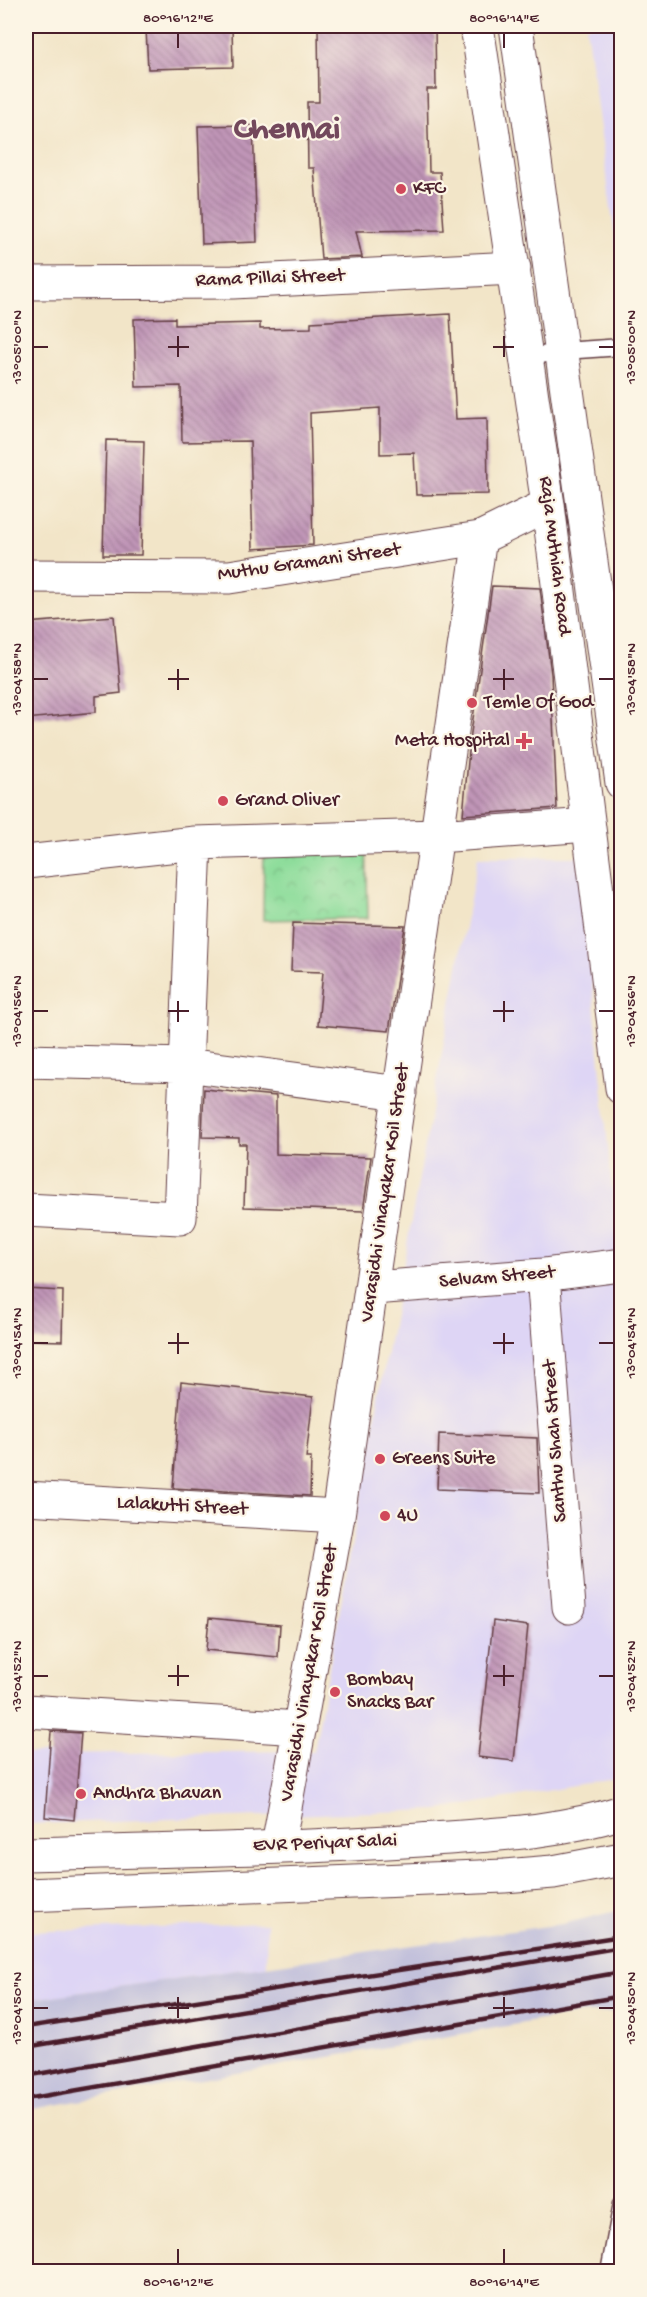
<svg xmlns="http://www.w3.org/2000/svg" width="647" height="2297" font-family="'Gochi Hand',sans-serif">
<defs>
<pattern id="park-crowns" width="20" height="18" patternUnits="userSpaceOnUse" patternTransform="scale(1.5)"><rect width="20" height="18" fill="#8edd9b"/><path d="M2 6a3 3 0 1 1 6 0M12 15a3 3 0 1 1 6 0" fill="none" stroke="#7cbd86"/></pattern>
<pattern id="building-back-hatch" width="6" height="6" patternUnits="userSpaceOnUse" patternTransform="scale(1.5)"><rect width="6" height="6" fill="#c095b7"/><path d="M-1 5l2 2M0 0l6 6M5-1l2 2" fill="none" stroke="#9e7995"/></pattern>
</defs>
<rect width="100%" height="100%" fill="#fcf5e5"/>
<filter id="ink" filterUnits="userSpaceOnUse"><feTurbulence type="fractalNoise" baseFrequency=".0167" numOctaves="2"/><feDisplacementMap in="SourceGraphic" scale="12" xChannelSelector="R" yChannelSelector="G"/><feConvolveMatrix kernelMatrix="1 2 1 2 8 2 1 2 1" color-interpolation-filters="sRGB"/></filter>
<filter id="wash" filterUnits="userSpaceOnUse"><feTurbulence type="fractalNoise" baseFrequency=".008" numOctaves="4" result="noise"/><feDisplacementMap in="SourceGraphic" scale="24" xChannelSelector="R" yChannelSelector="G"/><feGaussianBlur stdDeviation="1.35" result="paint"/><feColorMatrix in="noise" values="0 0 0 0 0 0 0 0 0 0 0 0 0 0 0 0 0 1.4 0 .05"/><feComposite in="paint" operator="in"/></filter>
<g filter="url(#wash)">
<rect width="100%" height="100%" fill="#f2e5c8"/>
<path fill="#ded5f5" d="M586,26H621V281Z
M478,857H580L622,1293L621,1769L614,1779L438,1810L26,1824V1754L314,1751Z
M267,1923L266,1966L26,2000V1932Z"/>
<path fill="#c3c1db" d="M621,1910V2011L575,2014L26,2110V2000L562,1924Z"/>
<path fill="url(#park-crowns)" stroke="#6c7e63" stroke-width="1.5" d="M366,838L368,918L263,920L264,841Z"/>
<g id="blocks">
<path fill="url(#building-back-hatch)" d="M232,26L233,67L148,69L146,29Z
M318,26H435L436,89H427L429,172H440L444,230L356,231L362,257L321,259L314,168H308L307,102H319Z
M253,125L257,242L202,244L198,126Z
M450,314L456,419L487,418L488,494L416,495L414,453L380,454V408L310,413L313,545L253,549L250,441L182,442L181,386L136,387L134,319L175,318V325L260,323V329L311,328V322Z
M106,440L144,441L141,555H103Z
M492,586L540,588L551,674L557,808L463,815L470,740Z
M114,616L121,693L96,696V712L26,719V623Z
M293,923L405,926L389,1031L318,1025L323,972L291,971Z
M204,1089L276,1096V1154L371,1157L363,1211L244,1207L246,1144H239V1138L202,1137Z
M26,1289L63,1291L62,1341L26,1340Z
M181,1382L313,1397L306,1458H311L310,1496L173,1488Z
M439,1434L537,1438L539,1493L437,1489Z
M209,1618L280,1625L278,1657L206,1650Z
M493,1621L528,1626L514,1761L478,1757Z
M51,1731L81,1733L74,1820L45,1817Z"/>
</g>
</g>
<g filter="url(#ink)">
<use href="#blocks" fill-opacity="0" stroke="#633d43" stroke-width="1.5"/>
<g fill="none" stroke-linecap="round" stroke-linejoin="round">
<g stroke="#633d43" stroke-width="19">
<path id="lane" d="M525,358L563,351L622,347
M609,2272L622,2203"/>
</g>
<g stroke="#633d43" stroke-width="35">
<path id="street" d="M26,283L233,282L514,268
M26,576L229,577L480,538L548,505
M26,862L195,843L437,836L588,825
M26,1061L186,1065L400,1093
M26,1210L180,1218L195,843
M543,1275L569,1607
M373,1288L543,1275L622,1265
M26,1498L338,1516
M26,1711L300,1728
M278,1846L338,1516L480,538"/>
</g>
<g stroke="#633d43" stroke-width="35">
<path id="secondary" d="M477,26L548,505L622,1088
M516,26L622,783"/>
</g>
<g stroke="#633d43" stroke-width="35">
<path id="primary" d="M26,1854C157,1850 289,1849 420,1840C487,1835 557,1833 622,1812
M26,1895L504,1876L553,1872L622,1859"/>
</g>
<use href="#lane" stroke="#fff" stroke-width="16"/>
<use href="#street" stroke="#fff" stroke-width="33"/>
<use href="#secondary" stroke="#fff" stroke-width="33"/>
<use href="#primary" stroke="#fff" stroke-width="33"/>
<path stroke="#4a1f2b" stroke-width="4.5" d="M26,2027L622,1936
M26,2047L622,1947
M26,2076L622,1972
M26,2099L622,1996"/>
</g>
</g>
<path fill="none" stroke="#4a1f2b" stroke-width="2" d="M178,33V48M504,33V48M178,336V357M504,336V357M33,347H48M168,347H189M493,347H514M599,347H614M178,669V690M504,669V690M33,679H48M168,679H189M493,679H514M599,679H614M178,1001V1022M504,1001V1022M33,1011H48M168,1011H189M493,1011H514M599,1011H614M178,1333V1354M504,1333V1354M33,1343H48M168,1343H189M493,1343H514M599,1343H614M178,1665V1686M504,1665V1686M33,1676H48M168,1676H189M493,1676H514M599,1676H614M178,1997V2018M504,1997V2018M33,2008H48M168,2008H189M493,2008H514M599,2008H614M178,2249V2264M504,2249V2264"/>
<g fill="#d1495b" stroke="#fcf5e5" stroke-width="2">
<circle cx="401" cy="189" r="6"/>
<circle cx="472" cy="703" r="6"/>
<path d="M521 732h6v6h6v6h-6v6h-6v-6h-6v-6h6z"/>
<circle cx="223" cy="801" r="6"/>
<circle cx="380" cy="1459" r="6"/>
<circle cx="385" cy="1516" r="6"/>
<circle cx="335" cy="1692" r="6"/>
<circle cx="81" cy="1794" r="6"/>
</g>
<g text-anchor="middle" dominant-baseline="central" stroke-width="4.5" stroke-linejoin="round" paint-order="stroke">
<g font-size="20" fill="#4a1f2b" stroke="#fcf5e5" text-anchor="start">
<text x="413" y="189">KFC</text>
<text x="484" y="703">Temle Of God</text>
<text x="510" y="741" text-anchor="end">Meta Hospital</text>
<text x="235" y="801">Grand Oliver</text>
<text x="392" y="1459">Greens Suite</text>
<text x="397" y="1516">4U</text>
<text x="347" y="1680">Bombay<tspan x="347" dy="23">Snacks Bar</tspan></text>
<text x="93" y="1794">Andhra Bhavan</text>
</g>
<g font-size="20" fill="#4a1f2b" stroke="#fcf5e5">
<text transform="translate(270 279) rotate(-2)">Rama Pillai Street</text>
<text transform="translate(554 556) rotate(83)">Raja Muthiah Road</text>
<text transform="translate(309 563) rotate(-8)">Muthu Gramani Street</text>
<text transform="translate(386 1193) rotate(-82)">Varasidhi Vinayakar Koil Street</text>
<text transform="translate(497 1278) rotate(-5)">Selvam Street</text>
<text transform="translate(556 1441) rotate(-94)">Santhu Shah Street</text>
<text transform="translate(182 1507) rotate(3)">Lalakutti Street</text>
<text transform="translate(310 1673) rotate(-80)">Varasidhi Vinayakar Koil Street</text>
<text transform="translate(325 1844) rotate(-2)">EVR Periyar Salai</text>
</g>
<g font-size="32" font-weight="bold" fill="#73485c" stroke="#fcf5e5">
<text x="287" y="131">Chennai</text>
</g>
</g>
<rect width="647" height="2297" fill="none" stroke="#fcf5e5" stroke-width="66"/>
<rect x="33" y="33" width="581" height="2231" fill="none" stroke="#4a1f2b" stroke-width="2"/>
<g font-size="15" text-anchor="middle" fill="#4a1f2b">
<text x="178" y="22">80°16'12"E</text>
<text x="504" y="22">80°16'14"E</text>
<text transform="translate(16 347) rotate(-90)" y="5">13°05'00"N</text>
<text transform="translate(630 347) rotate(-90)" y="5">13°05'00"N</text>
<text transform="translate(16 679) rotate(-90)" y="5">13°04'58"N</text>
<text transform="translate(630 679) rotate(-90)" y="5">13°04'58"N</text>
<text transform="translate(16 1011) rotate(-90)" y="5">13°04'56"N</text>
<text transform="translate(630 1011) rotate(-90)" y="5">13°04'56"N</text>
<text transform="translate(16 1343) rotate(-90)" y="5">13°04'54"N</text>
<text transform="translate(630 1343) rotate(-90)" y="5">13°04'54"N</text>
<text transform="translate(16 1676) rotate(-90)" y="5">13°04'52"N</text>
<text transform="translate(630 1676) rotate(-90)" y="5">13°04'52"N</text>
<text transform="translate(16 2008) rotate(-90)" y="5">13°04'50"N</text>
<text transform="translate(630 2008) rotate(-90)" y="5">13°04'50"N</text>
<text x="178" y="2286">80°16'12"E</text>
<text x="504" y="2286">80°16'14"E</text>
</g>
</svg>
